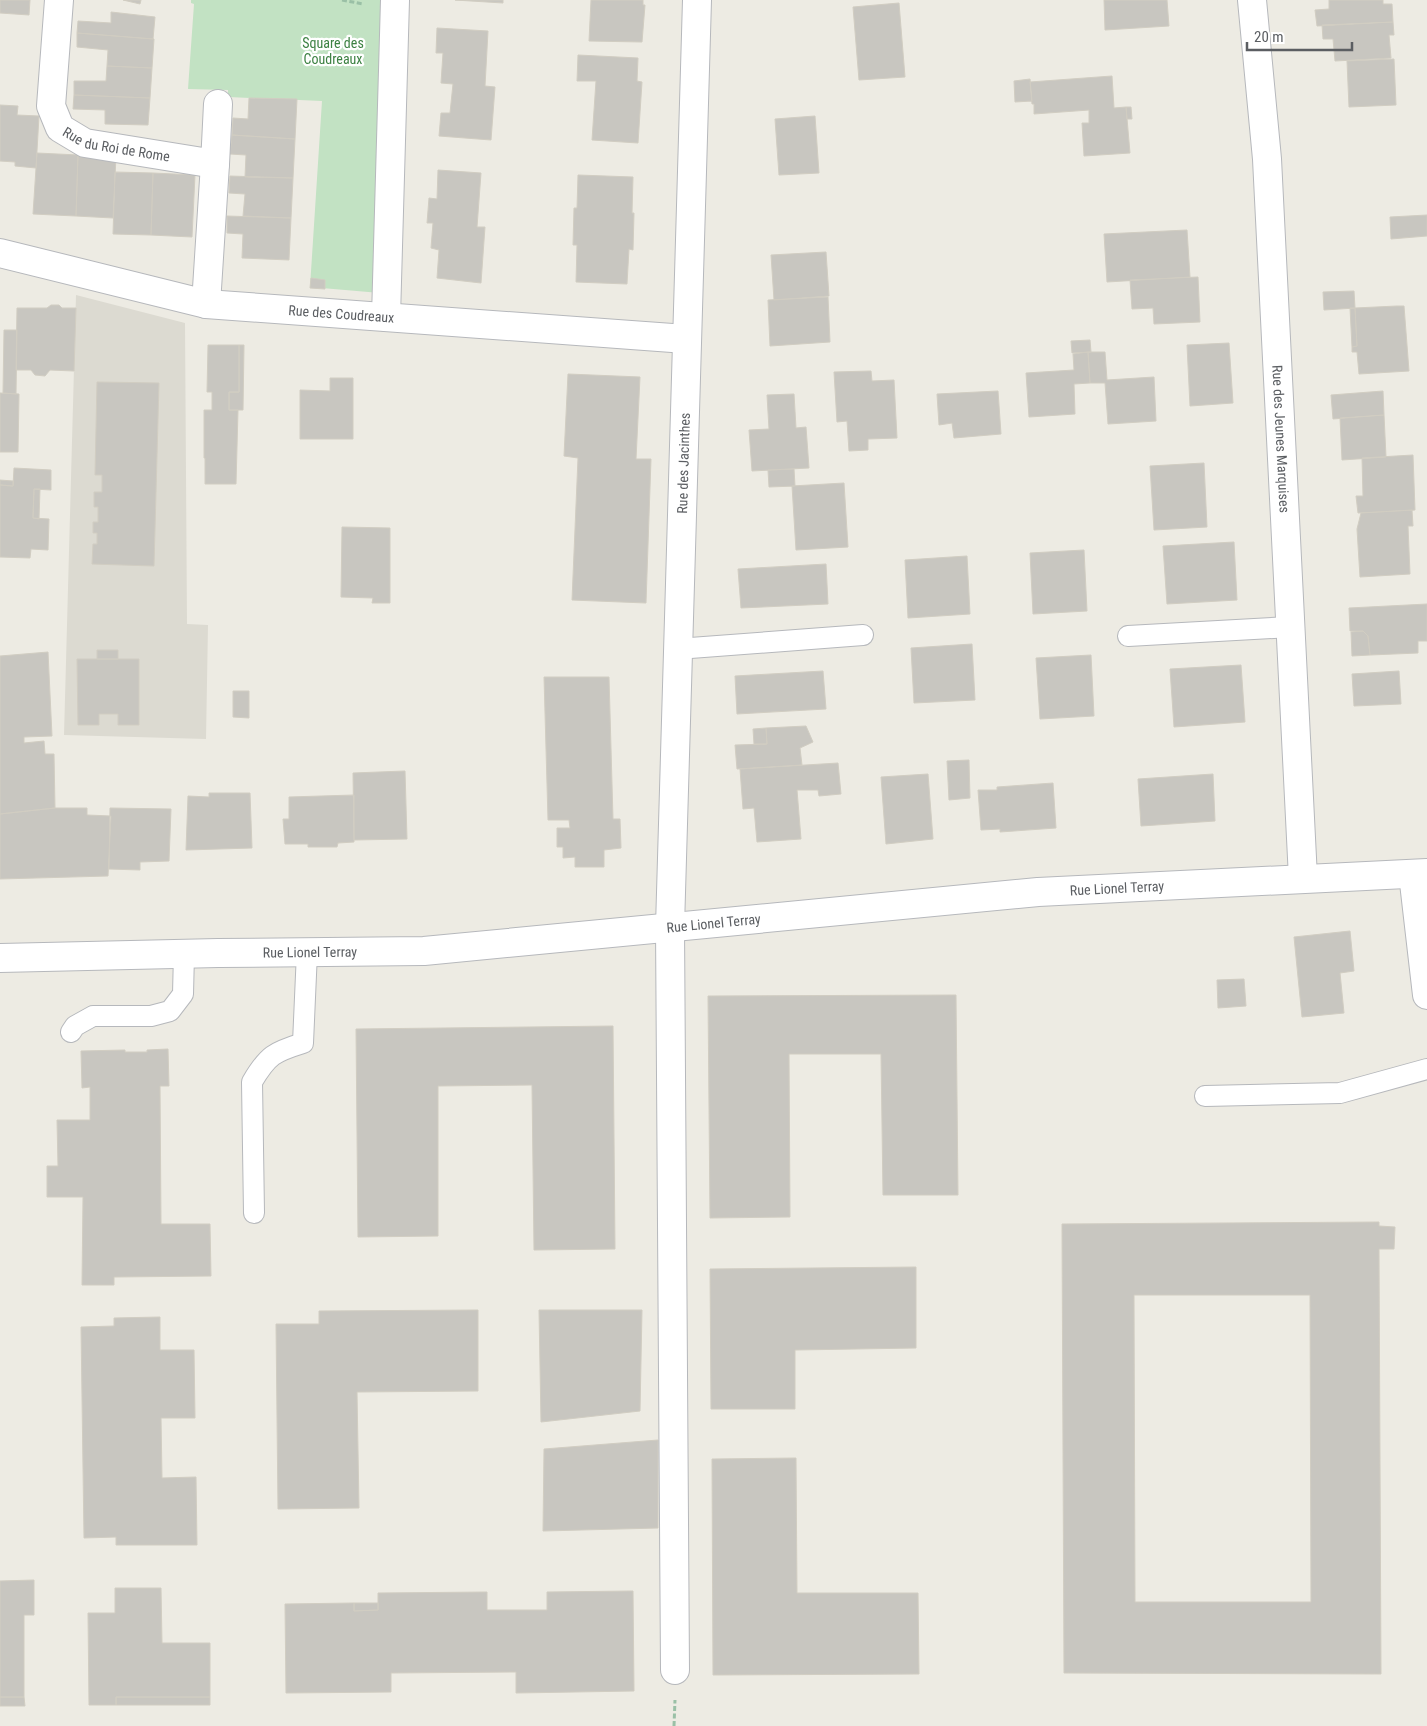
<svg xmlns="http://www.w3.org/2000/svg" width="1427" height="1726" font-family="'Roboto Condensed',sans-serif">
<rect width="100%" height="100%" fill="#edebe3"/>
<path fill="#dcdad1" d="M76,295L185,323L187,624L208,625L206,739L64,735Z"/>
<path fill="#c2e2c3" d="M191,0H384L380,293L310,287L322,101L228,97V90L188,89L194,4L191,3Z"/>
<path fill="#c8c6c0" stroke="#d1cdc2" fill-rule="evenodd" d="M0,0H30L29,15L0,13Z
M123,0H141L140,4Z
M455,0H503V3Z
M591,0H643V5H645L642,42L589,41Z
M1104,0H1167L1169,26L1105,30Z
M1329,0H1383V4H1392L1393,22L1317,26L1315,10L1329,9Z
M899,3L905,77L859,80L853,7Z
M111,12L155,17L153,39L77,33L78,21L111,23Z
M1393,22L1394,35H1389L1391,58L1335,61L1333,39H1323L1322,25Z
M437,28L488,31L485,86L495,87L491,140L439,136L441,113H450L453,84L441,83L443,53H436Z
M77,33L154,39L152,68L107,66L108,50L77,47Z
M578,55L638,58L637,81L642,82L638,143L592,140L596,81H577Z
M1394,59L1396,105L1349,107L1347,61Z
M107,66L152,68L150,98L74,95V81H106Z
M1112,76L1114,108L1126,107L1130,153L1084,156L1082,123H1089V110L1034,114V104H1032L1030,82Z
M1030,79L1032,101L1015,102L1014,81Z
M74,95L150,98L148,125L105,124V110L73,109Z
M249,98L297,99L295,139L232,135L233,118L248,119Z
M0,105L18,106L17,115L39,116L36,168L15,166V162L0,161Z
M1126,107H1131L1132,119H1127Z
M815,116L819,173L779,175L775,119Z
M232,135L295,139L293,178L245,177L246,155L230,154Z
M37,153L78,155L76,216L33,214Z
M78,155L116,156L113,218L76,216Z
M438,170L481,173L477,227H485L481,283L437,278L439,250L431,248L433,223H427L429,198L437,199Z
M115,172L153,173L151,235L113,234Z
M153,173L195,175L192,237L151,235Z
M578,175L633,177L632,213H634L633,250L629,249L627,284L576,282L577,245H573L574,208H577Z
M230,176L293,178L291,218L243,216L245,194L229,193Z
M1427,215V236L1391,239L1390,217Z
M227,216L291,218L289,260L242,258L243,234L227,233Z
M1187,230L1190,277L1107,282L1104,234Z
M826,252L829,296L774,300L771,255Z
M1198,277L1200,322L1154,324L1153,308L1132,309L1130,280Z
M311,278L325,280V289L310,288Z
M1354,291L1355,308L1324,310L1323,292Z
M828,297L830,342L770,346L768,300Z
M51,305H59L62,308H76L74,371L50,370L45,376L35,375L31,370H16L17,308H47Z
M1397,306H1404L1409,371L1359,374L1357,352H1352V347L1357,346L1355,308Z
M1350,308H1355L1357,346L1352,347Z
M4,330H17L16,394L3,393Z
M1090,340L1091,352L1072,353L1071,341Z
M1229,343L1233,403L1190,406L1187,345Z
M208,345H239V392H229V410H238L236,484H205V458H204V410H212V392H207Z
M239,345H244L243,410H229V392H239Z
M1088,352H1105L1107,380L1154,377L1156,421L1108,424L1105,383H1090Z
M1088,352L1090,383L1074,384L1075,414L1029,417L1026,373L1074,370L1073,354Z
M871,371L872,381L894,380L897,438L868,439V450L849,451L847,421L837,422L834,372Z
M568,374L640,377L636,459H651L646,603L572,600L578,458L564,456Z
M330,378H353V439H300V390L330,391Z
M97,382L159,383L154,566L92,564L93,544H97V533H93V522H98V507H94V492H102V475H95Z
M998,391L1001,434L954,438L952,423L939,425L937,394Z
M1383,391L1384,415L1333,419L1331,395Z
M0,393L19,394L18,452H0Z
M794,394L796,428L806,427L809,468L752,471L749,430L769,429L767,395Z
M1384,415L1386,457L1342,460L1340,418Z
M1413,455L1415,510L1358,513L1356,496H1363L1362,458Z
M1204,463L1207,527L1154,530L1150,466Z
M14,468L51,470V490L34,489L33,518L49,519L48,550L31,549L30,558L0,557V485L13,486Z
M794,469L795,486L769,487L768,470Z
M0,480L13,481V486L0,485Z
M844,483L848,547L796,550L792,486Z
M34,489H40L39,519L33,518Z
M1412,510L1413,526H1408L1410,574L1360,577L1357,529L1361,513Z
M342,527L390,528V603H372L373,598L341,597Z
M1234,542L1237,600L1167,604L1163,546Z
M1084,550L1087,611L1033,614L1030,553Z
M967,556L970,614L908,618L905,560Z
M826,564L828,604L741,608L738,569Z
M1427,604V641H1418V653L1370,655L1368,636L1363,631H1350L1349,608Z
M1363,631L1368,636L1370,655L1352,656L1351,632Z
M972,644L975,700L914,703L911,648Z
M97,650H118V659H97Z
M48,652L52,736L24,737V743L44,741L45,754H54L55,808L0,814V656Z
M1091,655L1094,716L1040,719L1036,658Z
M77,659H139V725H118V714H99V725H78Z
M1241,665L1245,722L1174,727L1170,669Z
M823,671L826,709L737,714L735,676Z
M1399,671L1401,704L1354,706L1352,674Z
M544,677H609L613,819H620L621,848L604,850V867H575V857L563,858V847H557V828H570L569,820H548Z
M233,691H249V718L233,717Z
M806,726L813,742L800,748L802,765L737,769L735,745L767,744L766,728Z
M766,728L767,744H754L753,729Z
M969,760L970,798L949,800L947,761Z
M838,763L841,794L819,796L818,790H797L801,839L757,842L754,808L743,809L740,769Z
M405,771L407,839L354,840L353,773Z
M928,774L933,839L886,844L881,777Z
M1213,774L1215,821L1141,826L1138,779Z
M1053,783L1056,828L1000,832V829L981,830L978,790H997V787Z
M209,793H250L252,848L186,850L188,796L209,797Z
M354,795V842L338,843L337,847H308V844H285L283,819H289V797Z
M55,808H87V815L111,816L108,876L0,879V814Z
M110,808L171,809L169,861L140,862V870L109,869Z
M1350,931L1354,971L1340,973L1344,1013L1302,1017L1294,937Z
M1244,979L1246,1006L1218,1008L1217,980Z
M956,995L958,1195H883L881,1054H789L790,1217L710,1218L708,996Z
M613,1026L615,1249L534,1250L532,1085L438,1086V1236L358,1237L356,1029Z
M168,1049L169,1086H160L161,1224H210L211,1276L114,1277V1285H82L83,1197H47V1166H58L57,1120H90V1087L82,1088L81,1051L125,1050V1052H147V1050Z
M1379,1222V1226L1395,1227L1394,1249H1379L1381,1674L1064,1673L1062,1224ZM1134,1295H1310L1311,1602H1135Z
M916,1267V1348L795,1350V1409H711L710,1269Z
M478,1310V1391L357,1392L359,1508L278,1509L276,1324H319V1311Z
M539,1310H642L640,1411L541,1422Z
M160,1317V1350H194L195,1418H161L162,1478L196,1477L197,1545H116V1537L84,1538L81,1327L114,1326V1318Z
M658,1440V1528L543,1531L544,1449Z
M796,1458L797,1593H918L919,1674L713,1675L712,1459Z
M34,1580V1615H24V1697H0V1581Z
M115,1588H161L162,1643H210V1697H116V1705H89L88,1613H115Z
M633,1591L634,1691L516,1693V1672L391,1673V1692L286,1693L285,1604L354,1603V1611L378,1610V1593L487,1592V1610H547V1592Z
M354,1603H378V1610L354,1611Z
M0,1697H24L25,1706H0Z
M116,1697H210V1705H116Z"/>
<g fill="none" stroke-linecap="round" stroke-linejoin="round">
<g stroke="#b6b8bc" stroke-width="22">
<path id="service" d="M1128,636L1290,627
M677,649L863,635
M71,1032L75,1026L93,1016H151L170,1011L183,994L184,954
M1205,1096L1340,1093L1427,1069
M254,1213L252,1082C268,1055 274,1052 303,1043L307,952"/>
</g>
<g stroke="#b6b8bc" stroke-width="30">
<path id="pedestrian" d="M670,927L675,1670"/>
</g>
<g stroke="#b6b8bc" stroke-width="30">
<g id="minor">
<path id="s1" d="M59,0L51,106L60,128L85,143L215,164L218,104"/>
<path id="s2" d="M1252,0L1267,159L1303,878"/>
<path id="s3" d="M0,253L206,304L686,339"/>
<path d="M206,304L215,164"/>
<path d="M386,317L395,0"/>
<path d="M1413,874L1427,995"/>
<path id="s4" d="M670,927L697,0"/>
<path id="s5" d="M0,958L218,953L424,951L1038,892L1427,873"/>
</g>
</g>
<path stroke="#9ac0a6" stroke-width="3" stroke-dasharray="5 2.5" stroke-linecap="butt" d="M342,0L363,4
M674,1726L675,1700"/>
<use href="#service" stroke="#fff" stroke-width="20"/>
<use href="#pedestrian" stroke="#fff" stroke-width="28"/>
<use href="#minor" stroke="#fff" stroke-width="28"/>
</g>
<g text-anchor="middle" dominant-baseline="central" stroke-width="4.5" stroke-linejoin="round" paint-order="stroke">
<g font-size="14" fill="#3c8142" stroke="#fff">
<text x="333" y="43">Square des<tspan x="333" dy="16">Coudreaux</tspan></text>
</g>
<g font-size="14" fill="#5b5e62" stroke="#fff">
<text stroke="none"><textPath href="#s1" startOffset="190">Rue du Roi de Rome</textPath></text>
<text stroke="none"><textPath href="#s3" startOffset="348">Rue des Coudreaux</textPath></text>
<text stroke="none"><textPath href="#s2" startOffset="440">Rue des Jeunes Marquises</textPath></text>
<text stroke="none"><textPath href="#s4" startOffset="464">Rue des Jacinthes</textPath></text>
<text stroke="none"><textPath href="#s5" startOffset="1120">Rue Lionel Terray</textPath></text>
<text stroke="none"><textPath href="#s5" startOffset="715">Rue Lionel Terray</textPath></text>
<text stroke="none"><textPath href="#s5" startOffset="310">Rue Lionel Terray</textPath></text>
</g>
</g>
<path d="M1247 42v8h105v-8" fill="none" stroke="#5b5e62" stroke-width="2.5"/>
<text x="1254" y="42" font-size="15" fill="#5b5e62" stroke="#ffffff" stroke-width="4" paint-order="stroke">20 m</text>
</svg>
